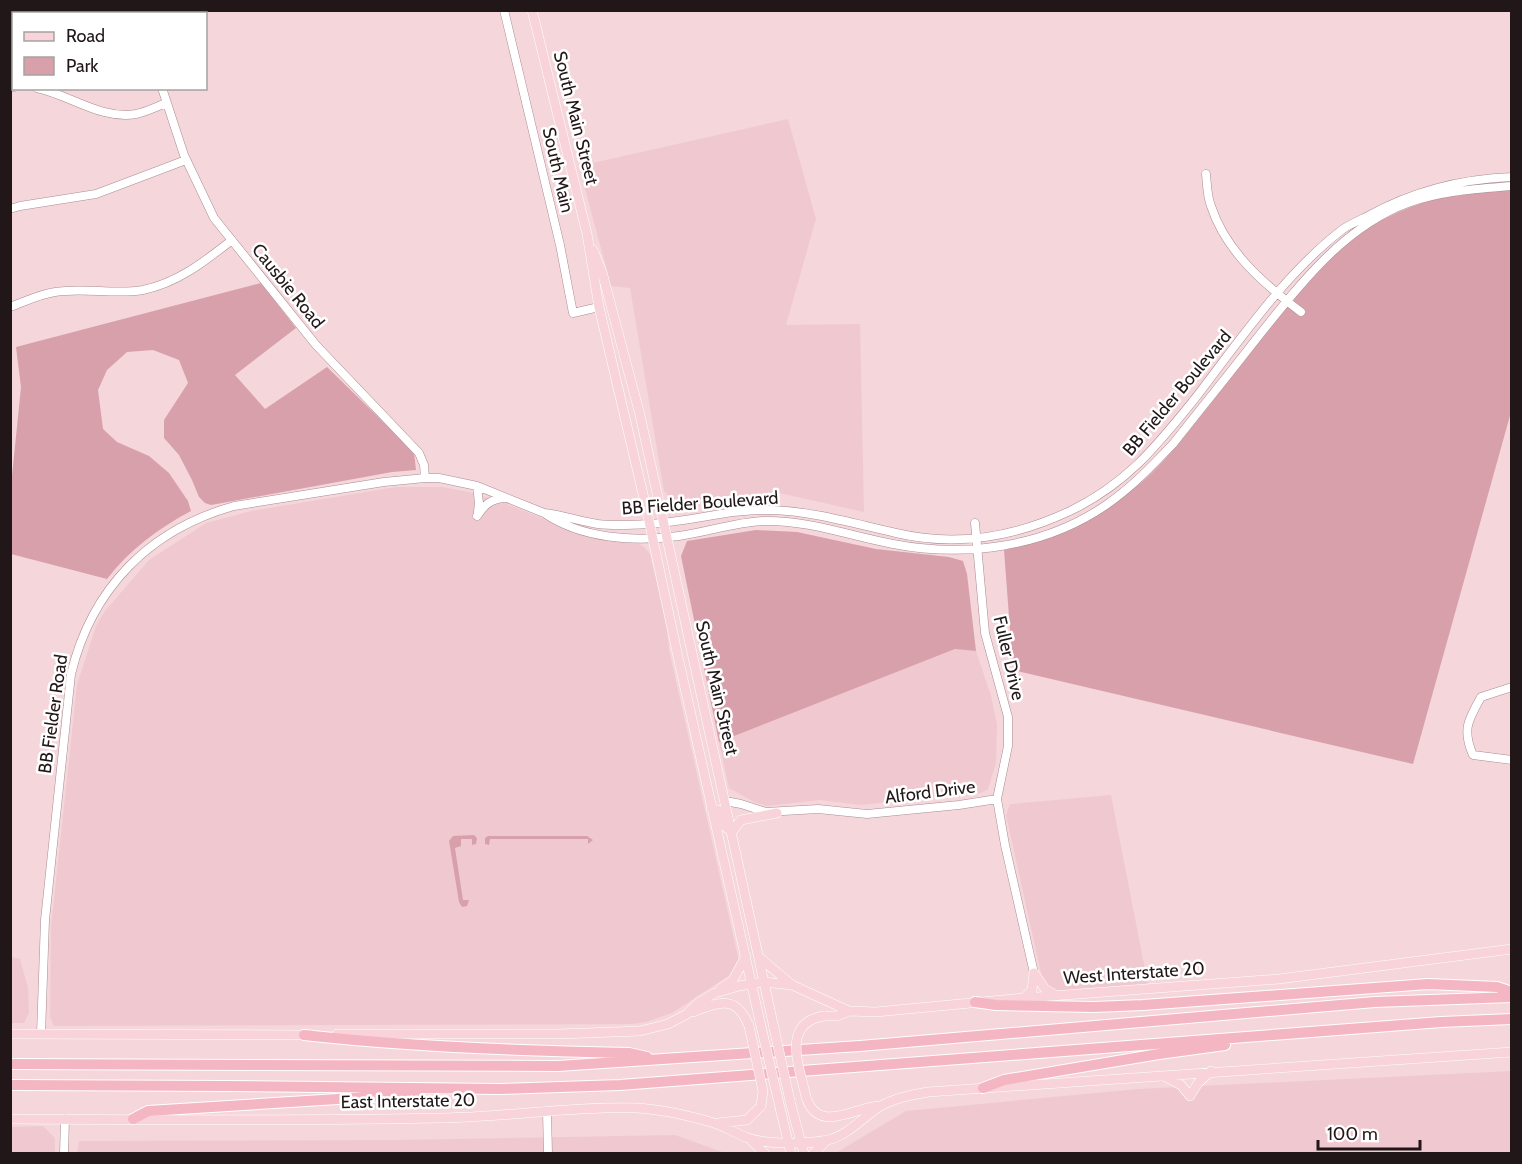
<svg xmlns="http://www.w3.org/2000/svg" width="1522" height="1164" font-family="Cabin,sans-serif">
<rect width="100%" height="100%" fill="#f4d6db"/>
<path fill="#f0c9d0" d="M788,119L816,219L786,325L860,324L864,512L775,492L695,503L672,499L664,491L630,288L611,286L579,166Z
M396,487H442L469,492L502,502L585,536L638,543L644,547L650,554L667,626L669,650L738,957V963L733,973L672,1013L646,1022L632,1024L54,1026L50,1017L51,927L77,685L96,626L105,611L149,560L206,523L251,511Z
M955,649L976,651L991,696L997,724L996,763L988,789L981,793L860,805L820,800L767,806L754,802L729,788L719,742Z
M1111,795L1148,985L1056,992L1047,986L1042,978L1006,815L1010,804Z
M11,957L20,959L28,988L29,1013L24,1023H11Z
M1511,1071V1153L834,1154L906,1111L1138,1089Z
M43,1126L55,1138V1153H11V1127Z
M675,1135L725,1153L77,1154L79,1141L396,1140Z"/>
<path fill="#d8a0ab" d="M1511,190V412L1413,764L1013,670L1004,550C1049,539 1094,521 1131,491C1161,468 1184,437 1208,407C1230,379 1253,350 1275,321C1301,289 1329,252 1364,230C1394,212 1427,199 1461,193C1478,190 1495,191 1511,190Z
M261,283L296,328L235,375L265,409L327,367L414,452L416,470L392,472L211,505L205,503L199,497L192,480L179,455L164,438V420L188,383L179,360L153,350L127,352L107,370L98,390L103,429L117,442L149,456L169,473L188,501L191,511C159,528 129,550 107,579L11,554V486L21,387L16,347Z
M756,530L797,532L876,549L949,557L963,561L967,574L976,651L955,649L719,742L681,556L687,541Z
M474,835L477,838L476,844L472,845V839H461V846L455,848L463,900H469L467,906L462,907L459,902L449,841L453,836Z
M488,836H587L593,840L588,844V839H490L489,845L485,844V838Z"/>
<g fill="none" stroke-linecap="round" stroke-linejoin="round">
<g stroke="#a98d92" stroke-width="9">
<path id="minor" d="M140,10L141,14
M504,10L560,245L573,313L599,307
M10,87H14
M37,88C70,95 101,120 136,114C146,112 156,107 166,103
M162,88L184,155L214,218L316,345L419,453L424,465L425,478
M1206,174C1207,184 1207,196 1211,206C1226,252 1264,284 1301,312
M1512,177C1460,179 1413,191 1368,216C1360,220 1351,224 1343,229C1284,274 1238,343 1193,401C1155,448 1126,484 1070,511C1015,537 956,547 896,533C855,524 813,511 770,510C729,509 689,522 648,524C632,525 614,526 598,524C580,521 562,515 544,513C582,539 634,542 679,536C708,532 735,522 764,521C808,520 850,536 893,544C966,558 1045,547 1106,505C1132,487 1152,466 1173,444C1199,411 1225,379 1250,347C1293,293 1340,228 1408,203C1441,191 1477,189 1512,186
M10,209L20,206L96,194L186,160
M10,307C24,302 40,294 55,292C84,287 114,295 143,290C178,283 205,261 232,240
M477,486L479,503L478,512
M477,516C484,505 491,499 504,498
M975,523L985,633L1008,717V746L997,799L1005,845L1034,973
M1512,687L1481,697C1468,720 1462,730 1473,755L1512,760
M725,801L741,804L766,812L818,809L867,814L959,805L997,799
M41,1034L45,920L71,674C92,588 149,530 234,506L384,482L425,478H439L477,486L544,513
M547,1112L548,1154
M64,1154L65,1119"/>
</g>
<g stroke="#fff" stroke-width="10">
<path id="major" d="M532,10L587,234L599,307L646,507L678,657L760,1022
M593,250L602,272L640,415L774,1028
M711,809L718,810L724,826L732,832L741,820L777,813
M760,958L792,985
M1034,973L1045,989L1054,994
M720,989L733,980L746,956
M1024,998L1032,990L1034,973
M693,1012C719,1002 736,994 749,1026
M824,1016H837L849,1011
M10,1034L311,1035
M337,1034H559L640,1031L668,1024L687,1014L699,1002L715,993L739,986L763,982L792,985L849,1011L876,1012L1024,998L1279,979L1512,949
M1164,1076L1181,1085L1190,1096L1198,1083L1211,1071
M777,1095L791,1154
M806,1097C818,1135 855,1107 879,1106
M790,1101L804,1154
M10,1119C155,1120 299,1121 443,1118C507,1117 572,1106 636,1108C661,1109 690,1116 714,1123C726,1127 737,1134 748,1138C768,1145 808,1144 828,1140C848,1135 862,1118 879,1107C894,1098 911,1095 928,1092L1512,1052
M718,1123L747,1120L761,1106
M751,1140L765,1154
M813,1154L827,1140"/>
</g>
<g stroke="#fff" stroke-width="12">
<path id="highway" d="M975,1002L996,1005L1094,1007L1143,1005L1428,984L1497,987L1512,992
M304,1035C412,1047 520,1051 629,1053L647,1057
M10,1064L558,1066L860,1046L1375,1002L1512,997
M10,1085L227,1086L499,1089L620,1085L1441,1022L1512,1019
M983,1088L1004,1080L1159,1054L1225,1045
M133,1119L148,1111L418,1094"/>
</g>
<use href="#minor" stroke="#fff" stroke-width="8"/>
<use href="#major" stroke="#f8d3da" stroke-width="9"/>
<use href="#highway" stroke="#f4b6c2" stroke-width="10"/>
<g stroke="#fff" stroke-width="10" stroke-linecap="butt">
<path id="major-bridge" d="M760,1022L777,1095
M749,1026L763,1091L761,1106
M774,1028L790,1101
M806,1097C800,1068 780,1023 824,1016"/>
</g>
<use href="#major-bridge" stroke="#f8d3da" stroke-width="9"/>
</g>
<g text-anchor="middle" dominant-baseline="central" stroke-width="5" stroke-linejoin="round" paint-order="stroke">
<g font-size="18" fill="#211719" stroke="#fff">
<text transform="translate(576 118) rotate(76)">South Main Street</text>
<text transform="translate(558 170) rotate(77)">South Main</text>
<text transform="translate(288 286) rotate(51)">Causbie Road</text>
<text transform="translate(1177 393) rotate(-50)">BB Fielder Boulevard</text>
<text transform="translate(700 503) rotate(-4)">BB Fielder Boulevard</text>
<text transform="translate(1009 658) rotate(77)">Fuller Drive</text>
<text transform="translate(717 688) rotate(77)">South Main Street</text>
<text transform="translate(53 714) rotate(-82)">BB Fielder Road</text>
<text transform="translate(930 792) rotate(-7)">Alford Drive</text>
<text transform="translate(1134 973) rotate(-4)">West Interstate 20</text>
<text transform="translate(408 1101) rotate(-1)">East Interstate 20</text>
</g>
</g>
<rect width="1522" height="1164" fill="none" stroke="#211719" stroke-width="24"/>
<rect x="12" y="12" width="195" height="78" fill="#ffffff" stroke="#a6a2a3" stroke-width="1.5"/>
<rect x="24" y="32" width="30" height="9" fill="#f8d3da" stroke="#a6a2a3" stroke-width="1.5"/>
<text x="66" y="42" font-size="18" fill="#211719">Road</text>
<rect x="24" y="57" width="30" height="18" fill="#d8a0ab" stroke="#a6a2a3" stroke-width="1.5"/>
<text x="66" y="72" font-size="18" fill="#211719">Park</text>
<path d="M1318 1140v9h102v-9" fill="none" stroke="#211719" stroke-width="3"/>
<text x="1327" y="1140" font-size="18" fill="#211719" stroke="#ffffff" stroke-width="4.5" paint-order="stroke">100 m</text>
</svg>
